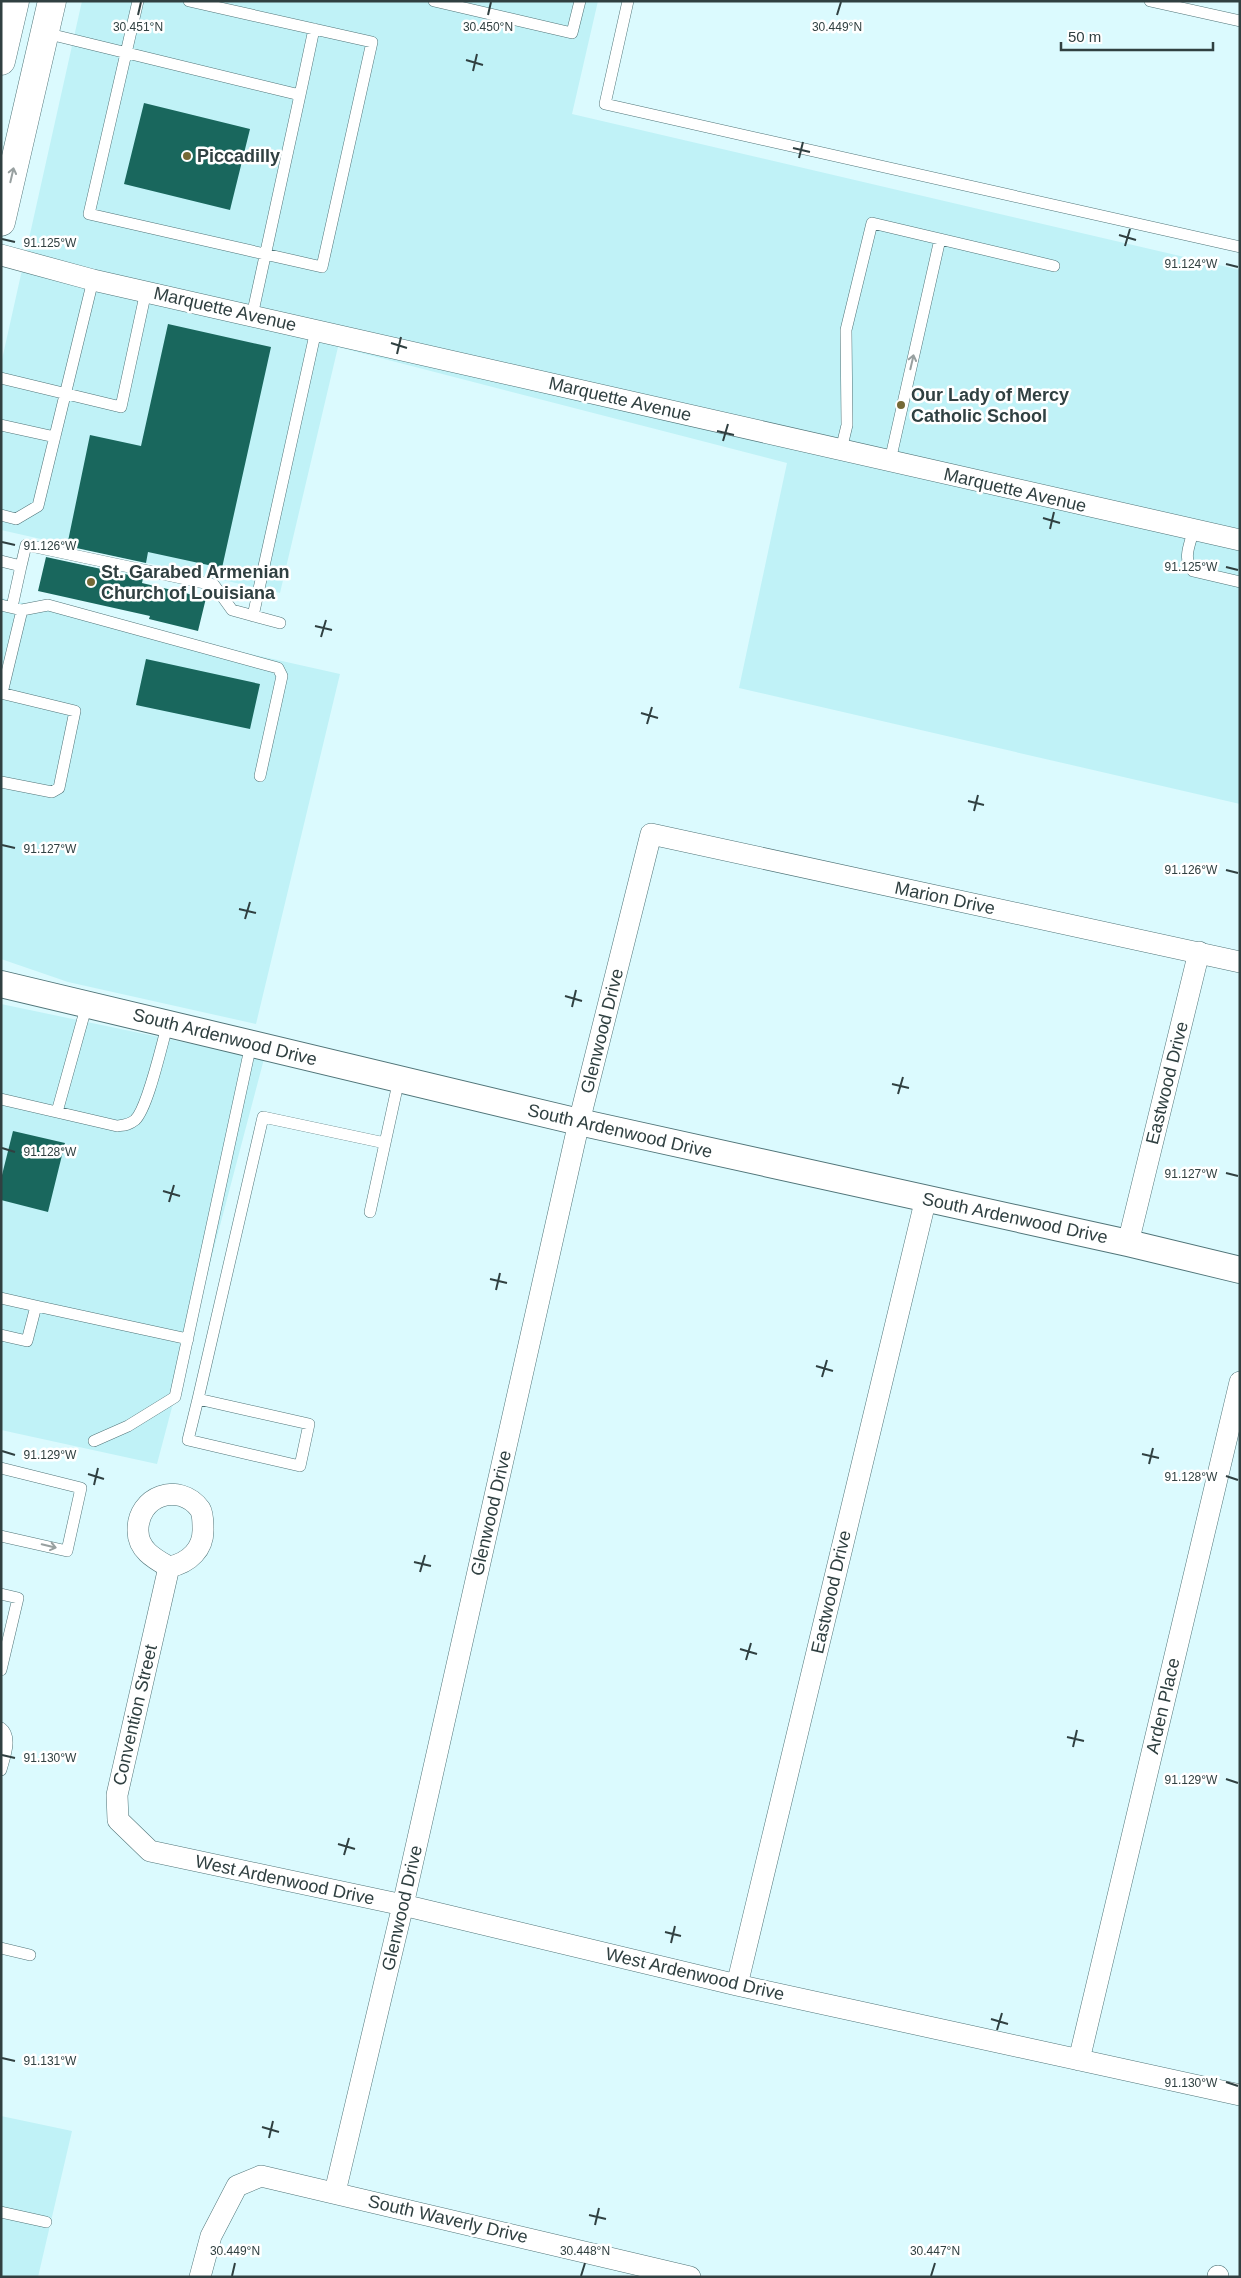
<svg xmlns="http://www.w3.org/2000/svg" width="1241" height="2278" font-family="Arial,sans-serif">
<rect width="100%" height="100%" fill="#dbfafe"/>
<path fill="#c0f2f7" d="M82,1H598L572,114L1240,270V804L739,688L787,463L338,347L280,593L1,530V364Z
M1,598L340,674L256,1024L68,982L1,959Z
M1,1004L264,1059L157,1464L1,1430Z
M1,2116L72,2131L38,2277H1Z"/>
<path fill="#19675d" d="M144,103L250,129L230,210L124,184Z
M168,324L271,347L222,568L148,552L146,563L67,546L90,435L141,446Z
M46,557L143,578L142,583L206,598L198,631L149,619L150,616L38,591Z
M146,659L260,684L250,729L136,705Z
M13,1131L65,1143L48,1212L1,1200V1179Z"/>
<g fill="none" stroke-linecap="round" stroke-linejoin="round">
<g stroke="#507478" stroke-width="12">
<path id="service" d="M138,1L89,214L322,267L372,42L189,1
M434,1L572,33L580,1
M628,1L605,104L1240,247
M1150,1L1240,21
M45,33L300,95L252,316
M300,95L314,29
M1,378L121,407L146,291
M1,425L55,437
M841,450L847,425L846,330L872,223L1054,266
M890,461L940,239
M1,515L16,519L38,506L93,280
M1194,529C1190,544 1182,559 1193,571L1240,582
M1,561L21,566L26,545L214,585L232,610L280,623
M1,605L22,610L2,693
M12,607L21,566
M22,610L48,605L278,668L282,676L260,776
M253,616L316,330
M1,693L75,711L59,788L52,792L1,782
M1,1099L117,1126C124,1125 129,1125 135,1120C148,1108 162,1043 168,1023
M57,1112L87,1004
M370,1212L399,1079
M1,1298L36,1306
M1,1335L27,1341L36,1306L188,1339
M198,1399L309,1424L300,1466L188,1440L198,1399L263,1117L385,1143
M94,1441L128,1426L175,1397L251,1044
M1,1468L81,1488L67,1551L1,1536
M1,1594L18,1598L1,1670
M1,1728C13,1737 4,1758 1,1770
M1,1948L30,1955
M1,2212L46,2222"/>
</g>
<g stroke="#507478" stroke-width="22">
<path id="minor" d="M1,255L93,280L1240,540
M1128,1243L1199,952
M169,1567C189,1563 204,1549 203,1528C203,1522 203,1514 200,1509C179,1481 137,1496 138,1531C138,1550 155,1559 169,1567L117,1795L118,1820L150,1851L403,1905L737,1985L1240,2095
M737,1985L926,1198
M1079,2060L1240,1382
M335,2192L403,1905L579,1122L651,834L1240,962
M200,2277L211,2236L237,2186L261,2176L690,2277
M1218,2277V2276"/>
</g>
<g stroke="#507478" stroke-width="28">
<path id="tertiary" d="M1,984L579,1122L1128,1243L1240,1270"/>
</g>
<g stroke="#507478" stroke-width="29">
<path id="primary" d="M1,61L15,1
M1,222L52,1"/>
</g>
<use href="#service" stroke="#fff" stroke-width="11"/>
<use href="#minor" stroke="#fff" stroke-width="21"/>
<use href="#tertiary" stroke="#fff" stroke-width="26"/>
<use href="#primary" stroke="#fff" stroke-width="28"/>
</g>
<defs><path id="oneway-shaft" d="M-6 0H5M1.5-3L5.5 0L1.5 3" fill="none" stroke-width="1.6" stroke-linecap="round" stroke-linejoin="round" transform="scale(1.25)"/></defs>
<g stroke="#98a0a0">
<use href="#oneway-shaft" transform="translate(12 175) rotate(-77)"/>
<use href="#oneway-shaft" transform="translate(912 362) rotate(-77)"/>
<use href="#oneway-shaft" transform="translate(49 1546) rotate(13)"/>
</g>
<path fill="none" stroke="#304041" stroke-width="2" d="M138,15L141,2M488,15L491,2M837,15L841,2M466,60L483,65M473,71L477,54M793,148L810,152M799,158L803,142M1119,235L1136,240M2,239L15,242M1125,246L1130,229M1226,264L1238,267M391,343L407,348M397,354L401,337M717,431L734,435M723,441L728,424M1043,518L1060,523M1050,529L1054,512M2,542L15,545M1226,567L1238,570M315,626L332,630M321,637L326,620M641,713L658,718M647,724L652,707M968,801L984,805M974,811L978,795M2,845L15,848M1226,870L1238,873M239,909L256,913M245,919L250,902M565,996L582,1001M572,1007L576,990M892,1084L909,1088M898,1094L903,1077M2,1148L15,1152M1226,1173L1238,1176M163,1191L180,1196M169,1202L174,1185M490,1279L507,1283M496,1290L500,1273M816,1366L833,1371M822,1377L827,1360M2,1451L15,1455M1142,1454L1159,1458M1149,1464L1153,1448M88,1474L104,1479M1226,1476L1238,1480M94,1485L98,1468M414,1562L431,1566M420,1572L425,1555M740,1649L757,1654M746,1660L751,1643M1067,1737L1084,1741M1073,1747L1077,1730M2,1755L15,1758M1226,1779L1238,1783M338,1844L355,1849M344,1855L349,1838M665,1932L681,1936M671,1943L675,1926M991,2019L1008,2024M997,2030L1002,2013M2,2058L15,2061M1226,2082L1238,2086M262,2127L279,2132M269,2138L273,2121M589,2215L606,2219M595,2225L599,2208M232,2276L235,2263M581,2276L585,2263M931,2276L935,2263"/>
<g fill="#756936" stroke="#fff" stroke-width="2">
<circle cx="187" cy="156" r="5"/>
<circle cx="901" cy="405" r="5"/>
<circle cx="91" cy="582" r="5"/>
</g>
<g text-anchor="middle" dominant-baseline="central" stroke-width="5" stroke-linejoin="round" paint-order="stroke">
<g font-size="18" font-weight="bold" fill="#304041" stroke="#fff" text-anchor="start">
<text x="197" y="156">Piccadilly</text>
<text x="911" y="395">Our Lady of Mercy<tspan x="911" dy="21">Catholic School</tspan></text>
<text x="101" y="572">St. Garabed Armenian<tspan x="101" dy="21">Church of Louisiana</tspan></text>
</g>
<g font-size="18" fill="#304041" stroke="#fff">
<text transform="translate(225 309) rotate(13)">Marquette Avenue</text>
<text transform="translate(620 399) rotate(13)">Marquette Avenue</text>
<text transform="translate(1015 490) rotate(13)">Marquette Avenue</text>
<text transform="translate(945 898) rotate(12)">Marion Drive</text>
<text transform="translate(602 1031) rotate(-76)">Glenwood Drive</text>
<text transform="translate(225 1037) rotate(14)">South Ardenwood Drive</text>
<text transform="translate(1167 1083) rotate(-76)">Eastwood Drive</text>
<text transform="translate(620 1131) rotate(13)">South Ardenwood Drive</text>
<text transform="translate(1015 1218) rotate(12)">South Ardenwood Drive</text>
<text transform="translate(491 1513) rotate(-77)">Glenwood Drive</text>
<text transform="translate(831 1592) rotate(-77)">Eastwood Drive</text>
<text transform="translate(1163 1706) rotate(-77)">Arden Place</text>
<text transform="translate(135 1715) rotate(-77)">Convention Street</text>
<text transform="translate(285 1880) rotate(12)">West Ardenwood Drive</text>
<text transform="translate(402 1908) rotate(-77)">Glenwood Drive</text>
<text transform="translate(695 1974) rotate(13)">West Ardenwood Drive</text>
<text transform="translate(448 2219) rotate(13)">South Waverly Drive</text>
</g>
</g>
<g font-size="12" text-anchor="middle" fill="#304041" stroke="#fff" stroke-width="5" stroke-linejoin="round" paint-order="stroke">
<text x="138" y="31">30.451°N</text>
<text x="837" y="31">30.449°N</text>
<text x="488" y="31">30.450°N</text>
<text x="50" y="247">91.125°W</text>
<text x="1191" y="268">91.124°W</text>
<text x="50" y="550">91.126°W</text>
<text x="1191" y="571">91.125°W</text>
<text x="50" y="853">91.127°W</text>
<text x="1191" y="874">91.126°W</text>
<text x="50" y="1156">91.128°W</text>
<text x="1191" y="1178">91.127°W</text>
<text x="50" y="1459">91.129°W</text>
<text x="1191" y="1481">91.128°W</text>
<text x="50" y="1762">91.130°W</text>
<text x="1191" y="1784">91.129°W</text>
<text x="50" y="2065">91.131°W</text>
<text x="1191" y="2087">91.130°W</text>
<text x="235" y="2255">30.449°N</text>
<text x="585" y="2255">30.448°N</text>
<text x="935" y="2255">30.447°N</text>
</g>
<rect width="1241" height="2278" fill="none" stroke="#304041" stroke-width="5"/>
<path d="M1061 42v8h152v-8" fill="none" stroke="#304041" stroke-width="2.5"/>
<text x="1068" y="42" font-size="15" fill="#304041" stroke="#ffffff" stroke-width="4" paint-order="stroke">50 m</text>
</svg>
